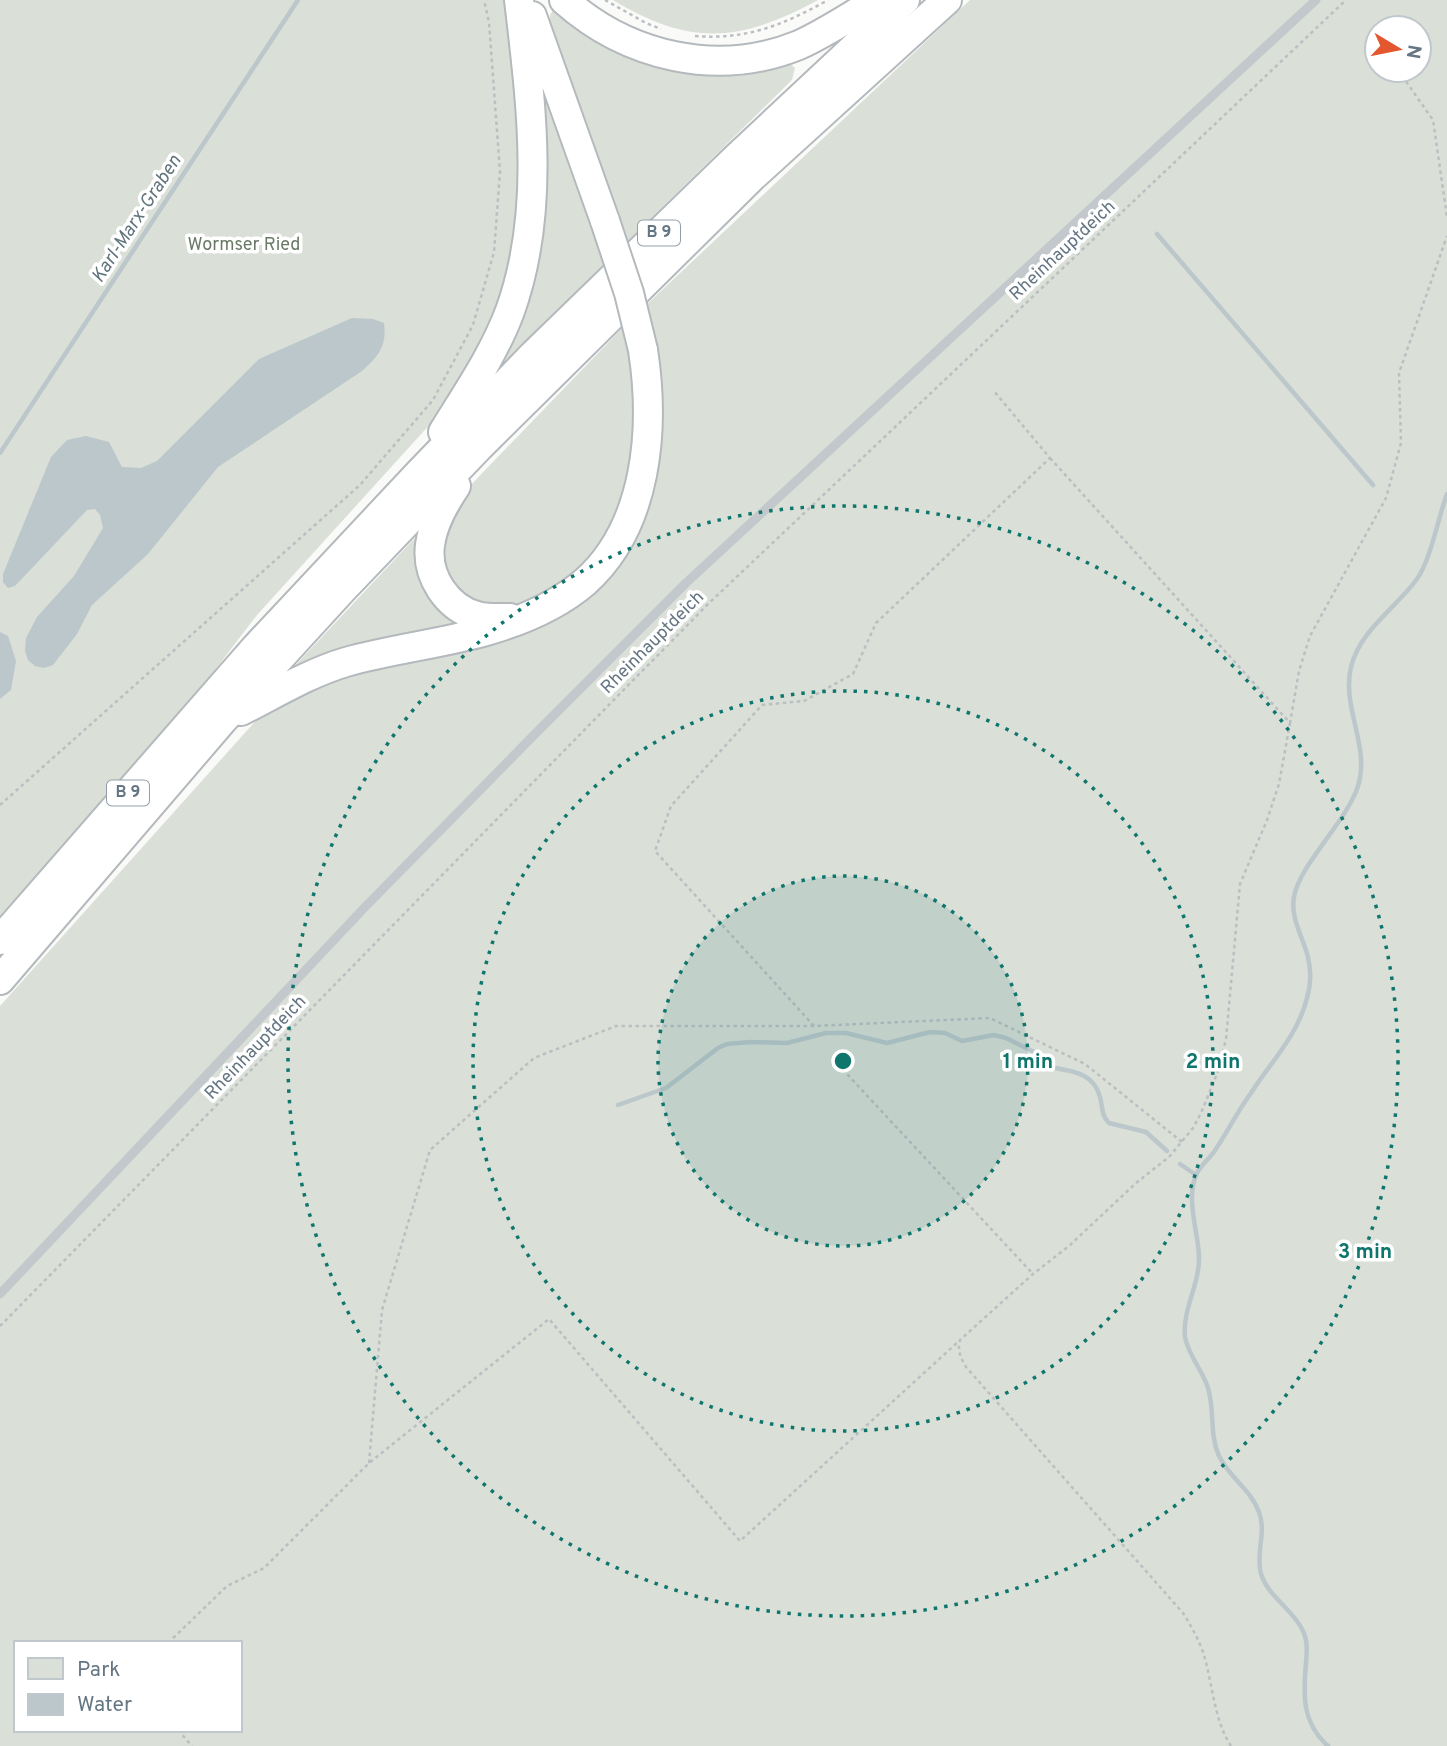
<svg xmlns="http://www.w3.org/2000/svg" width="1447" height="1746" font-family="Overpass,sans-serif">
<rect width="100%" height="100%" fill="#fafaf8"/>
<path fill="#dadfd7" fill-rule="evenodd" d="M0,0H504L512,38L523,168L513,262L490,333L442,411L257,615L192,700L0,922Z
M613,0H818C741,42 690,47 613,0Z
M970,0H1447V1746H0V1006L269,706L322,679L486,640L628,537L644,307ZM1377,28H1419V70H1377ZM16,1643H240V1730H16Z
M554,9H559L593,34L787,61L795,68L792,80L495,371L535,84L550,38V15Z
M630,320L639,440L610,541L546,600L497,610L454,593L438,551L465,491Z
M428,524L424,541L473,623L290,671Z"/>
<path fill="#bbc7cb" d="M352,318L373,319L384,323C387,346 379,356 362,371L218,467L148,554L92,605L77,634L53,665L44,668L35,666L28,660L25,651L26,638L37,617L74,576L103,528L100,515L95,509L87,510L15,586L8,588L3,582V574L51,457L67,440L86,436L109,442L122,467L141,468L157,461L259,359Z
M0,632L8,636L16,661L11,690L0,699Z"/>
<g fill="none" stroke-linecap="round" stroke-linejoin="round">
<path stroke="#bbc7cb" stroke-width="4.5" d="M1157,234L1373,485
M0,453L298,0
M618,1105L666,1088L718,1048L727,1044L750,1042L787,1043L826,1033H846L887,1043L930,1032L945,1033L962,1041L994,1035L1006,1038L1036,1053L1045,1066C1067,1071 1093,1070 1100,1097C1103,1108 1101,1115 1109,1123L1146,1132L1167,1151
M1180,1164L1196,1175
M1328,1746C1302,1723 1303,1695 1306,1663C1307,1651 1308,1640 1302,1629C1292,1609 1268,1596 1261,1574C1255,1553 1267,1533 1259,1512C1251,1490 1229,1477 1219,1456C1209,1434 1215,1410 1208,1388C1203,1371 1188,1355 1185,1337C1182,1310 1200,1284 1199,1256C1198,1230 1185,1198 1197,1173C1201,1165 1209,1159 1214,1152C1227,1133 1237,1112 1251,1093C1271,1062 1298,1035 1307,998C1311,985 1311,970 1308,957C1303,937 1290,918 1294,897C1299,866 1344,824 1357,789C1372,748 1341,709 1351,667C1360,630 1396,608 1417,579C1431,559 1438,518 1447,494"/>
<g stroke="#b4b9bd" stroke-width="32">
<path id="trunk" d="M564,0C628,57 718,78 799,45C826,33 852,15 878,0
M532,16L605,221
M443,432C467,393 494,354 510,311C546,211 531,103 519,0
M456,486C444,504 433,523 430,545C426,576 447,608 477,616C488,619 499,618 510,618
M241,711C275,694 309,673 346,662C392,649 440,644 486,631C521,621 557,606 585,582C648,526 655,428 643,350
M0,940L256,647L419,473L532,356L735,159L905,0
M0,980L223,720L343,589L480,446L751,178L947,0"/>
</g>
<path stroke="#bbbfc2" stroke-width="2.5" stroke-dasharray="3.5 3.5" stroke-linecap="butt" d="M605,0L646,23L661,29
M695,36C747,40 783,25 828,0
M1398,70L1433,120L1447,217
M1050,458L1290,723L1299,671L1310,636L1386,498L1401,443L1399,373L1447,236
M0,805L360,485L433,400L473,325L494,252L500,172L489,22L484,0
M814,1026L655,851L671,806L762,705L804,701L853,674L876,623L1050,458L993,390
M833,1059L1033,1274
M0,1326L706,606L1346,0
M369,1463L382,1310L430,1150L534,1058L616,1026H814L990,1018L1085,1064L1182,1142
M168,1643L227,1586L264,1568L369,1463L549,1319L740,1541L959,1341
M178,1730L192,1746
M1231,1746C1213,1718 1213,1683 1203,1652C1198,1638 1191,1626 1183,1613L966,1367C961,1358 957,1351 960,1340L1033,1274L1069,1246L1136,1183L1169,1157L1193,1128L1201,1113L1217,1074L1226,1039L1240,884L1267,820L1279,784L1290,723"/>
<path stroke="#c3c8cc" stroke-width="9" d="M0,1294L366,906L538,731L686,583L1316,0"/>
<use href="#trunk" stroke="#fff" stroke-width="28"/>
<g stroke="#b4b9bd" stroke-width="32" stroke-linecap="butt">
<path id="trunk-bridge" d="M605,221L629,293L643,350"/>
</g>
<use href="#trunk-bridge" stroke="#fff" stroke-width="28"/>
</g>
<circle cx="843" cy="1061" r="185" fill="#0f766e" fill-opacity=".12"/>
<g fill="none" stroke="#0f766e" stroke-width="3.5" stroke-dasharray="3.5 7">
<circle cx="843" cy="1061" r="185"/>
<circle cx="843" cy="1061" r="370"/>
<circle cx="843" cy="1061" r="555"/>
</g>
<g text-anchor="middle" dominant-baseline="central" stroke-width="7" stroke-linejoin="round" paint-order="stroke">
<g fill="#fff" stroke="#939fa8" stroke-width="2">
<rect x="638" y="220.5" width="42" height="25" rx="5"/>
<rect x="107" y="780.5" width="42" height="25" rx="5"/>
</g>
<g font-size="16" font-weight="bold" fill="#657683">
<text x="659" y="233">B 9</text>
<text x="128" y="793">B 9</text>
</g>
<g font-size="18" fill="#687a64" stroke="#fff">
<text x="244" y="245">Wormser Ried</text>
</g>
<g font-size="18" fill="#657683" stroke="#fff">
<text transform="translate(1063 251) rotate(-43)">Rheinhauptdeich</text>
<text transform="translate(653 643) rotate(-45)">Rheinhauptdeich</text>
<text transform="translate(256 1048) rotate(-46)">Rheinhauptdeich</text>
</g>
<g font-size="19" font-style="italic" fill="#60757c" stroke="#fff">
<text transform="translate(137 219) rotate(-57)">Karl-Marx-Graben</text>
</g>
</g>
<circle cx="843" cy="1061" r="10" fill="#0f766e" stroke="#fff" stroke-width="3.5"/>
<g font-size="21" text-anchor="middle" font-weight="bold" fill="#0f766e" stroke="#fff" stroke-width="7" stroke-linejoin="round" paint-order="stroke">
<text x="1028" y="1068">1 min</text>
<text x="1213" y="1068">2 min</text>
<text x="1365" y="1258">3 min</text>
</g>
<rect x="14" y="1641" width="228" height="91" fill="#ffffff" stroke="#c1c8cd" stroke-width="2"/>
<rect x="28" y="1658" width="35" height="21" fill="#dadfd7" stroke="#c1c8cd" stroke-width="2"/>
<text x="77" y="1676" font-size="21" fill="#657683">Park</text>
<rect x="28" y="1694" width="35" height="21" fill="#bbc7cb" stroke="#c1c8cd" stroke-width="2"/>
<text x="77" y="1711" font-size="21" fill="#657683">Water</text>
<g transform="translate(1398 49) rotate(100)"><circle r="33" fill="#ffffff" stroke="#c1c8cd" stroke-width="2"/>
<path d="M0-5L12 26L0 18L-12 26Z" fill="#e4572e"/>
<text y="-10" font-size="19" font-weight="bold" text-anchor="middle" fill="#657683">N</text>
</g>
</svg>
